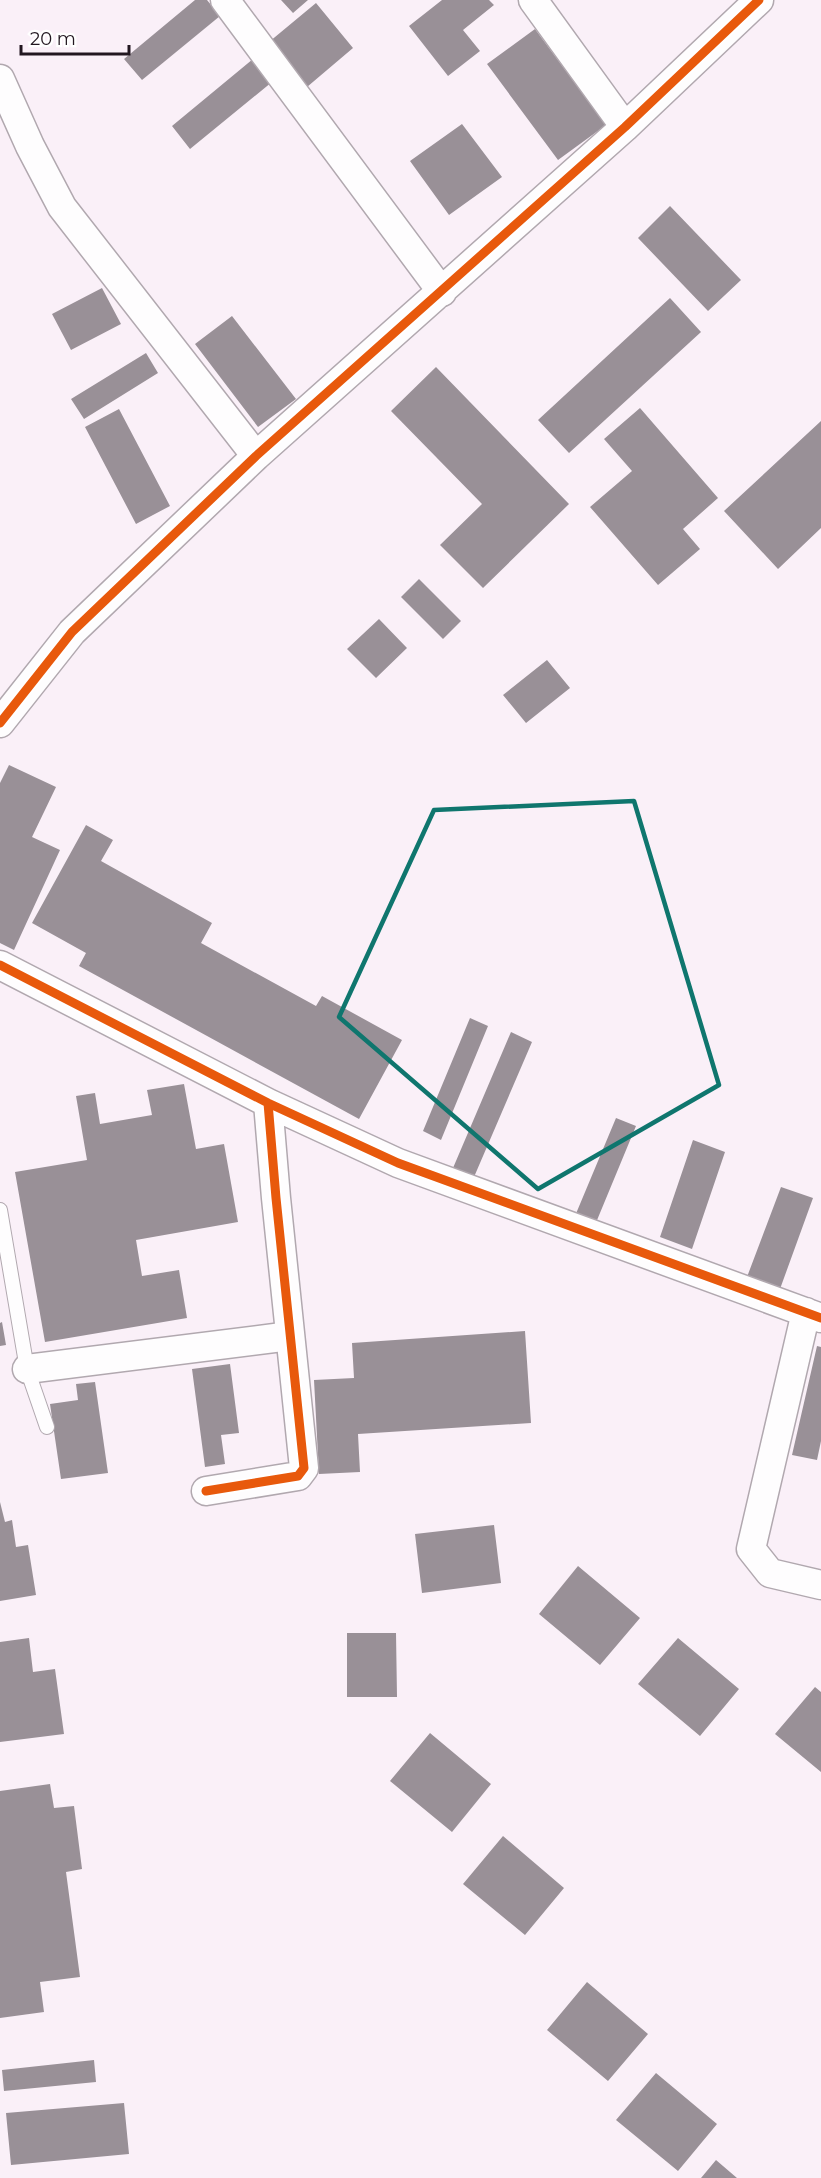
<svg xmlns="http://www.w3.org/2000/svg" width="821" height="2178" font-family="Montserrat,sans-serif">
<rect width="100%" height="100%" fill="#faf0f8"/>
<path fill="#999097" d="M195,0H207L220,16L142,80L124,59Z
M281,0H308L293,13Z
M442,0H489L494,5L463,30L480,51L448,76L409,26Z
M316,3L353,48L307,87L269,42Z
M535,29L606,125L558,160L487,64Z
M253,59L272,82L190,149L172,126Z
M462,124L502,177L449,215L410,161Z
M670,206L741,280L708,311L638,238Z
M102,288L121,324L71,350L52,314Z
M670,298L701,332L569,453L538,420Z
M232,316L296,399L258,427L195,344Z
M146,353L158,373L84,419L71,399Z
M436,367L569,504L483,588L440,545L482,504L391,411Z
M640,408L718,498L683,529L700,549L658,585L590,507L632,471L604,439Z
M119,409L170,506L136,524L85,427Z
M821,421V528L778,569L724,511Z
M419,579L461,621L443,639L401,597Z
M379,619L407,648L376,678L347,649Z
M547,660L570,688L526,723L503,695Z
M9,765L56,787L32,837L60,850L14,950L0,943V783Z
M86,825L113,840L101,861L212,923L201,943L316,1006L322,996L402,1040L359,1119L79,966L86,953L32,923Z
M470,1018L488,1026L441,1140L423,1131Z
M511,1032L532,1042L474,1177L453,1168Z
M184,1084L196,1149L224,1144L238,1222L136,1240L142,1276L179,1270L187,1318L45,1342L15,1172L87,1160L76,1096L95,1093L100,1124L152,1115L147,1090Z
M616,1118L636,1126L595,1225L575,1216Z
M693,1140L725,1152L692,1249L660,1237Z
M781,1187L813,1198L780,1289L747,1277Z
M2,1322L6,1345L0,1346V1323Z
M525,1331L531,1423L358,1434L360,1472L319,1474L314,1380L354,1378L352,1343Z
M817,1346L821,1347V1441L817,1460L792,1455Z
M230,1364L239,1433L221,1435L225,1464L205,1467L192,1369Z
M95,1382L108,1473L61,1479L50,1404L78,1400L76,1384Z
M0,1502L5,1522L12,1520L16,1547L28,1545L36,1595L0,1601Z
M494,1525L501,1583L422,1593L415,1534Z
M578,1566L640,1618L600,1665L539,1614Z
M347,1633H396L397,1697H347Z
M29,1638L33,1672L55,1669L64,1734L0,1742V1642Z
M678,1638L739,1689L700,1736L638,1684Z
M815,1687L821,1692V1772L775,1734Z
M430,1733L491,1784L452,1832L390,1781Z
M50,1784L54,1808L74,1806L82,1869L66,1872L80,1977L40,1982L44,2012L0,2018V1791Z
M503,1836L564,1888L525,1935L463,1884Z
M587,1982L648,2034L608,2081L547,2030Z
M94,2060L96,2082L4,2091L2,2070Z
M656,2073L717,2124L678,2171L616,2120Z
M124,2103L129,2154L11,2165L6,2113Z
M716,2160L737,2178H701Z"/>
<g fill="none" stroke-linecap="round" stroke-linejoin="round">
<g stroke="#b1a8af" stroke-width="16">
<path id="lane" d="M0,1210L27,1369L47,1427"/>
</g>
<g stroke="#b1a8af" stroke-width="31">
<path id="street" d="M225,0L442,292
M533,0L625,127
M0,79L30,146L62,207L256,456
M0,723L72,632L256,456L625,127L759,0
M0,965L268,1103L398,1163L821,1318
M806,1312L751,1549L770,1573L821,1585
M27,1369L290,1336
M206,1491L298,1476L304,1468L276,1198L268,1103"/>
</g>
<use href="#lane" stroke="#fefdfe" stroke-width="14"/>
<use href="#street" stroke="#fefdfe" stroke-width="28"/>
<g stroke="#fff" stroke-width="13">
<path id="cycleway" d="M0,723L72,632L256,456L625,127L759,0
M0,965L268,1103L398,1163L821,1318
M206,1491L298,1476L304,1468L276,1198L268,1103"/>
</g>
<use href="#cycleway" stroke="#e8590c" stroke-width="9"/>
</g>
<path fill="none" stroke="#0f766e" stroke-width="4.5" stroke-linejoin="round" d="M634,801L719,1085L538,1189L339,1017L434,810Z"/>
<path d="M21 45v9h108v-9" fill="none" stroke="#221720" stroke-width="3"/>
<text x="30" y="45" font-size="18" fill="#221720" stroke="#ffffff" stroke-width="4.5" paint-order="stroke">20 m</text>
</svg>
